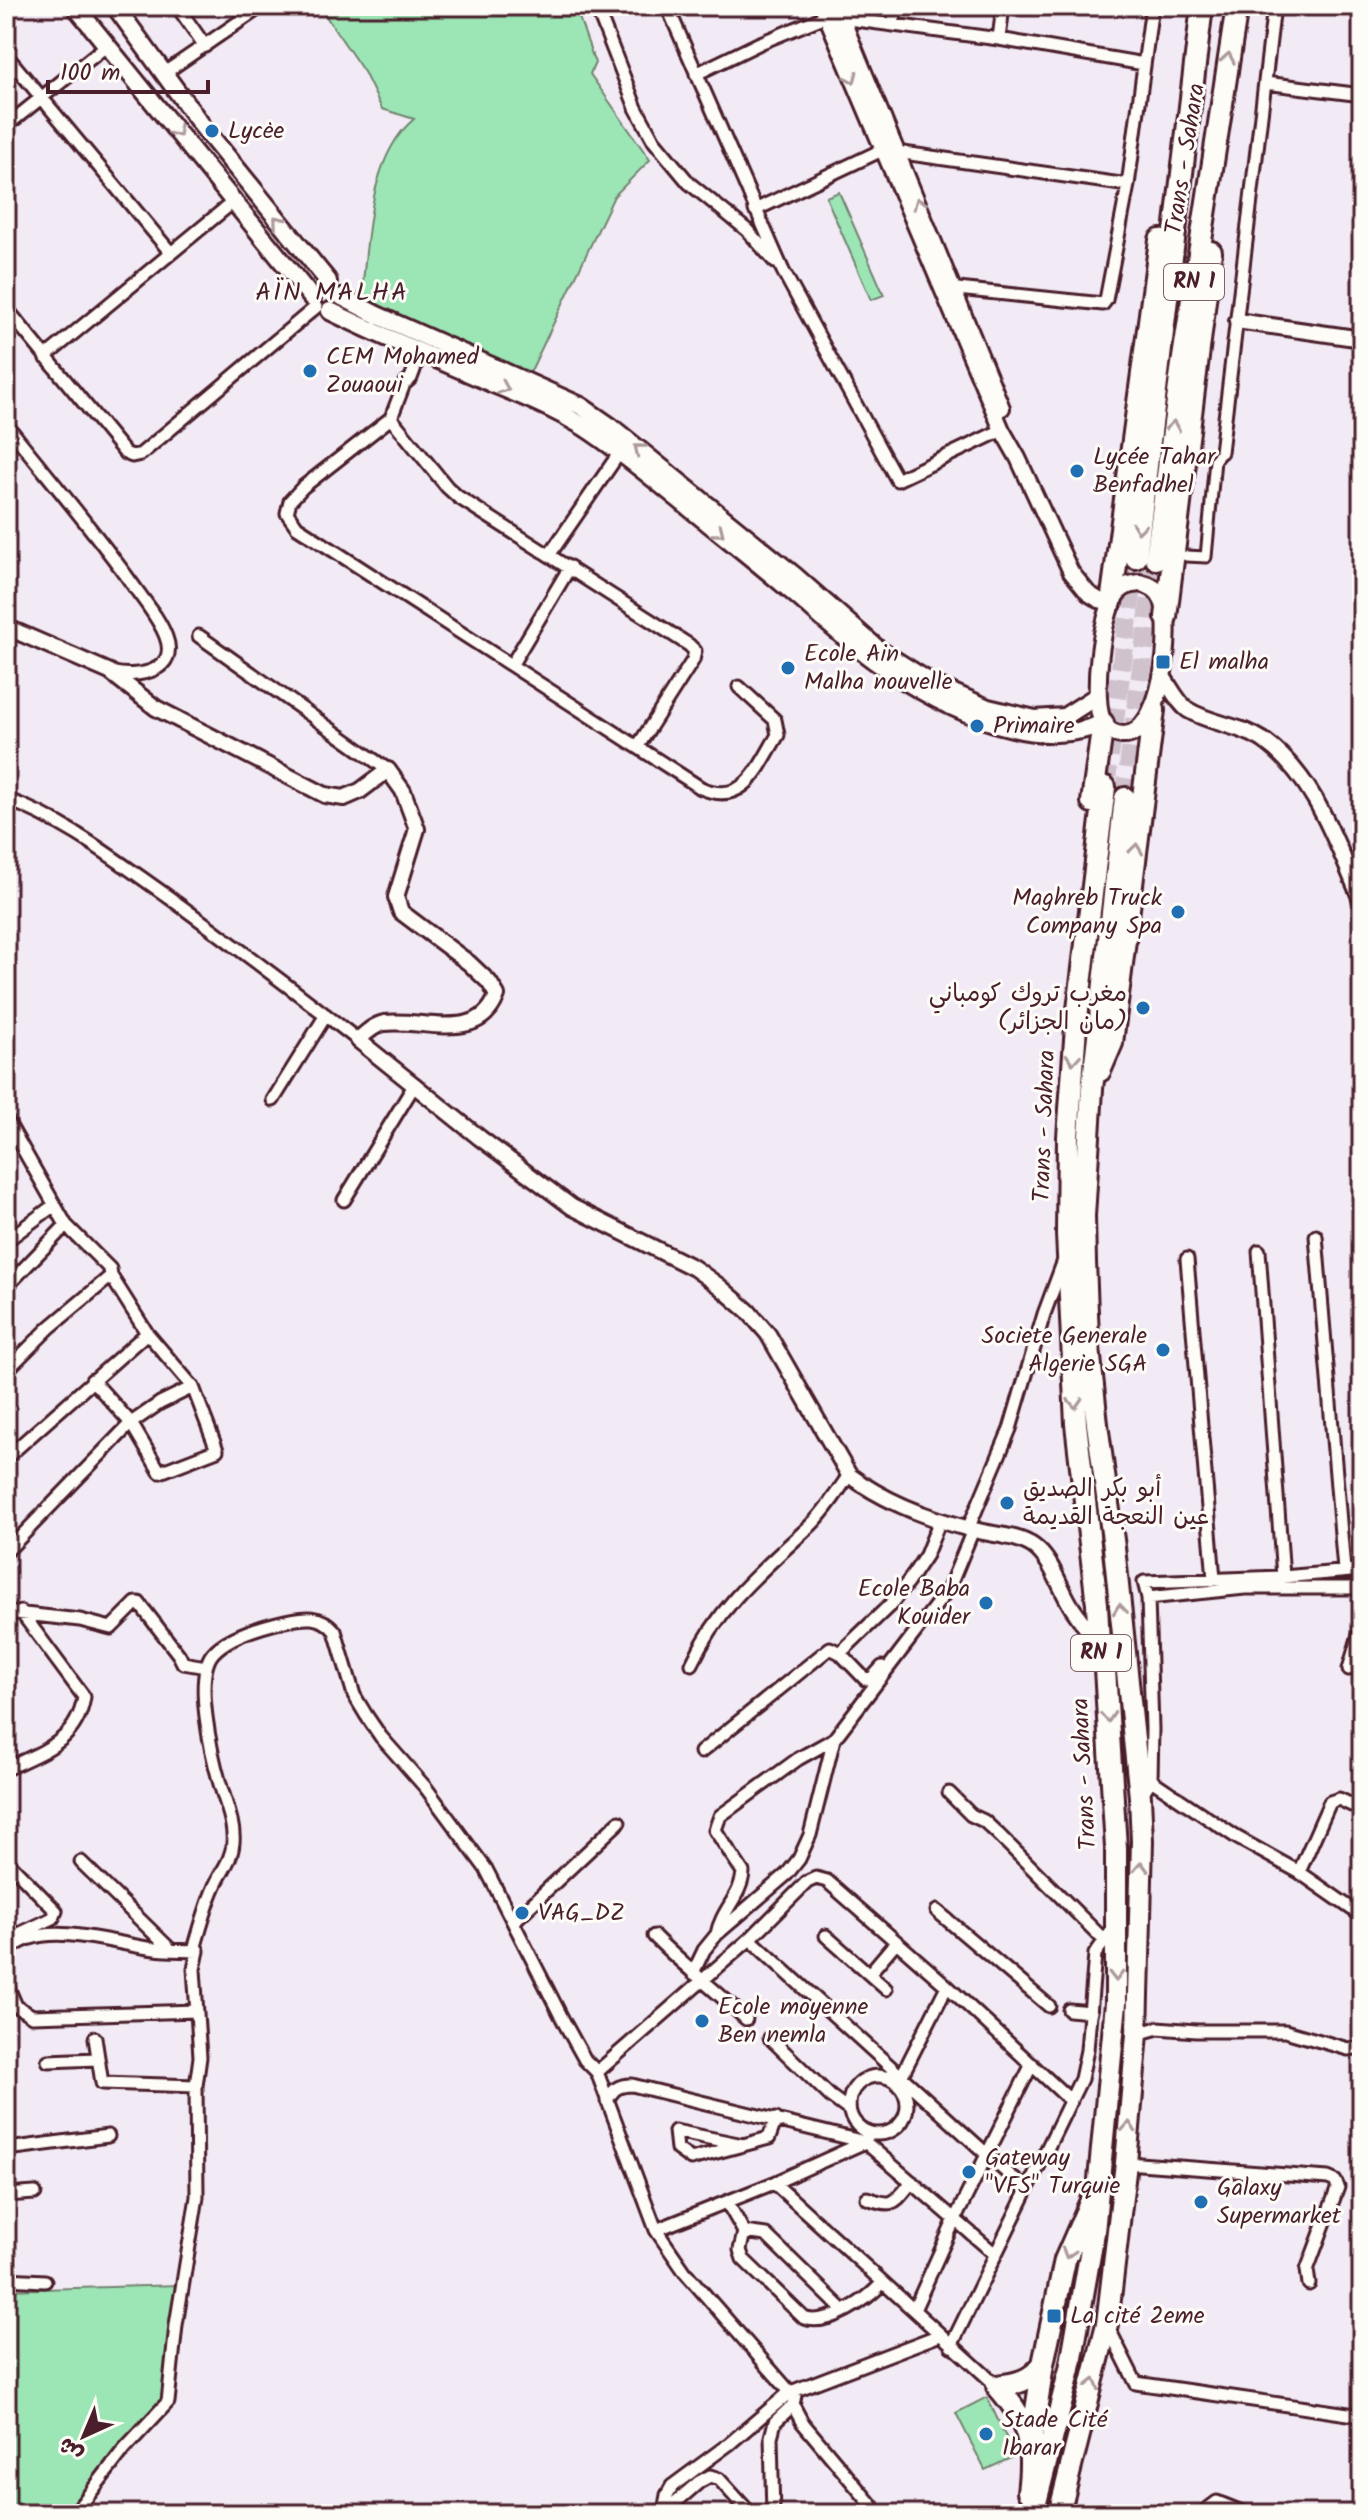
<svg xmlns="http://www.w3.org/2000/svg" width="1368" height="2520" font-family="Kalam,'Playpen Sans Arabic',sans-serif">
<rect width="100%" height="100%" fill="#f2ebf6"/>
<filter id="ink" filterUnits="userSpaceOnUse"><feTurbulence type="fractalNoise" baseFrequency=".0125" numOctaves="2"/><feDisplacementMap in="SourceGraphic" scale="16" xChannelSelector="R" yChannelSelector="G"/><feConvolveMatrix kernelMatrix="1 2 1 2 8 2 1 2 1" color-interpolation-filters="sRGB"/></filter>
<g filter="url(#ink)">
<path fill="#9ce6b5" stroke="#738270" stroke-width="2" d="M319,6H575L595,63L590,74L650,160L614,196L529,375L361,302C368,245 367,158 414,119L382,109L364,72Z
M839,192L884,295L871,300L826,197Z
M180,2285L168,2348L162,2403L127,2439L68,2514H6V2290Z
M987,2397L1015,2456L985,2470L956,2413Z"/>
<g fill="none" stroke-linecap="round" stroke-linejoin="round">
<path stroke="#d0c2cd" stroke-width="20" stroke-dasharray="20 10" stroke-linecap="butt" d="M1105,787L1136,558
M1125,798L1156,559"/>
<g stroke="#4a1f2b" stroke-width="15">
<path id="pedestrian" d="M1186,556L1206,557L1215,460L1221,452"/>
</g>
<g stroke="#4a1f2b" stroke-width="17">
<path id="minor" d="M177,6L205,46
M596,6L636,108L654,141L689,183L747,230L775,262
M667,6L783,271L897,480L1002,430
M893,25L896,6
M999,39L1003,6
M6,55L171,253
M163,74L262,6
M696,74L760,43L826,16L999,39L1144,64
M1265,83L1362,95
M6,126L106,46
M755,210L882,150L1128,185
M948,288L1103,304L1106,300L1128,185L1152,6
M6,308L125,453L132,456L141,454L316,307
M419,351L414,370L411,378L404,384L391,418L303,487L290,501L287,513L297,527L701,788C745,807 758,767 778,735L775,720L739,687
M45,357L233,202
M391,418L447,487L458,497L689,645L695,651L693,660L638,746
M6,424C48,477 93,529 133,585C144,601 159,618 166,637C179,671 138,678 114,673
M1221,452L1274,6
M550,554L620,452
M199,636L388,770
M512,664L570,567
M6,799C64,820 113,858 163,893C229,941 294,990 358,1040
M273,1100L326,1015
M6,1119L66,1225L110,1269L111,1276L147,1333L193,1387
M344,1200L415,1084
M1316,1236L1344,1570
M6,1241L53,1206
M1259,1251L1283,1577
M1187,1259L1214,1579
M6,1287L66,1225
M6,1371L49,1328L111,1276
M6,1458L147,1333
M968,1529L1010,1429L1044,1314L1063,1263
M6,1552L131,1423L160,1403L193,1387L217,1450L160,1472L131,1423L92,1380
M1148,1598L1245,1588H1362
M6,1612L80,1620L111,1628L136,1603H139L179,1655L183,1663L206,1667
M840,1653L865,1679L872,1678L882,1667
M692,1664C720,1603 764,1569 812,1524C826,1510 838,1491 849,1475
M1349,1669L1362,1624
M701,1752L830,1648L840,1653L890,1605L908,1582L926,1555L940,1520
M6,1769C43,1751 77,1742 84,1697L21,1612
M1151,1780L1236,1837L1299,1872L1362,1916
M949,1793L971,1815L984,1821L998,1834L1104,1940
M1140,1797L1151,1780L1152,1729L1148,1598L1144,1582L1283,1577L1362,1570
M6,1860L56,1911L53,1918L6,1940
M81,1862L171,1950
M1299,1872L1330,1802L1339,1799L1362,1810
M937,1911L1049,2006
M513,1922L619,1822
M717,1934C721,1911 742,1895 743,1872L715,1830L720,1816L798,1759L834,1739
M654,1936C683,1966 716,1990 746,2019
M826,1936L869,1974
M750,1939L1025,2189
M6,1953C40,1916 111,1944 155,1949C169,1951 184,1950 198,1951
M693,1973L704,1950L717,1934L787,1874L799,1859L810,1835L834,1739L949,1588L973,1530
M6,1983L16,2006L32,2016L197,2011
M886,1989L869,1974L896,1942
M1069,2010L1091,2012
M1137,2034L1158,2028L1196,2031H1285L1348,2049L1362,2047
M95,2038L102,2083L196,2086
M770,2038L830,2096L849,2110
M48,2061L97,2059
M597,2072L750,1939L807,1882L816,1878L827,1881L947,1986
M849 2105a29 29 0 1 1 58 0a29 29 0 1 1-58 0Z
M898,2083L947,1986L1071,2101
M607,2101C613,2089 618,2085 632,2085L865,2142L995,2254
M6,2145L15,2148L108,2136
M743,2145L675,2131L677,2149L691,2159L769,2138L776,2119
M1126,2163L1328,2178L1335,2181L1338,2187L1307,2270L1309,2284
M774,2183L997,2386
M6,2195L35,2193
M867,2198C895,2208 894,2203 912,2182
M727,2202L744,2232L740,2250L743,2259L804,2318C827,2327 868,2300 883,2282
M656,2230L774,2183L865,2142L868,2132
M744,2232L766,2235L844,2311
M6,2279L45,2281
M914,2310L955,2219L1032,2064
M1108,2327L1136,2383L1362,2416
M951,2346L1081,2079L1087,2050L1095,1954L1114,1928
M796,2390L793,2405L802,2422L879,2514
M664,2512L667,2495L672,2486L729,2444L790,2392
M1060,2512L1083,2514
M74,2514L125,2448L168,2402L176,2325L197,2197L196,2086L200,2057L194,1969L198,1951L195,1946C201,1926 206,1906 214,1888C220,1873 232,1860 233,1843C235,1824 225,1802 220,1784C212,1756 193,1676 213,1653C229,1635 263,1626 285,1621C304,1617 321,1614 335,1631L354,1695L366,1715L381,1737L426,1788L486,1869L565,2024L585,2060L597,2072L656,2230L685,2272L790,2392L796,2390L940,2335
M662,2514L699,2482L710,2476L719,2479L751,2514
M773,2514L771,2437L775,2422L793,2405
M1201,2514L1217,2502L1247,2514"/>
</g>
<g stroke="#4a1f2b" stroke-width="20">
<path id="tertiary" d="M822,6L1002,430L1018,458L1071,572L1088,593L1099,600L1111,603
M837,6L1002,408
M1237,321L1362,339
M6,627L110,672L156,708L325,795L344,798L360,791L388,770L403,791L417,829L396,897L401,912L469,963L489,982L497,995C480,1044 423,1018 384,1023C374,1025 366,1033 358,1040L480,1138L572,1207L694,1268L719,1286L748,1311L768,1334L849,1475C885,1502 930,1519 974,1530C993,1535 1017,1535 1033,1546C1053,1560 1060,1590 1073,1609C1081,1621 1090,1633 1099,1644
M1162,675C1170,686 1177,702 1188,710C1211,724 1240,725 1263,740C1316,777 1337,846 1362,902"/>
</g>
<g stroke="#4a1f2b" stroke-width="22">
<path id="secondary" d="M75,6L312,298
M115,6L203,127L328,281
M342,297L377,315L581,406L610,426L795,576L879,650L933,684L988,708L1035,719L1064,717L1097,696
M330,311C383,337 437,359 491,383C523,396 555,409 584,427C618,449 649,475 681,501C715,529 750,556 784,585C806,603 827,623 849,641C908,690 1024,759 1103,723
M1140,583C1151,585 1159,590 1163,600C1173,628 1163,736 1123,735C1114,734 1107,731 1103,723C1091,700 1101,611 1118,592C1125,585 1131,584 1140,583Z"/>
</g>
<g stroke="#4a1f2b" stroke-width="26">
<path id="trunk" d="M1136,558L1202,6
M1156,559L1181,371L1237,6
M1111,603L1160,240
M1166,617L1211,252
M1092,802L1103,723
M1100,1071L1112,1043L1154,710
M997,2386C1016,2384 1031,2381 1043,2364L1065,2260L1093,2196
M997,2386C1029,2422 1034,2444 1028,2492
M1031,2444L1043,2364
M1033,2514L1070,2369L1094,2232L1116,2003V1848L1105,1669L1099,1645L1097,1604L1076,1424L1067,1234L1068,1137L1076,1026L1105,787
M1059,2514L1107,2324L1126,2163L1137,2034L1142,1841L1140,1797L1114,1547L1097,1424L1088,1338L1085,1262L1084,1216L1092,1089L1125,798"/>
</g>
<use href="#pedestrian" stroke="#fdfcf7" stroke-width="9"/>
<use href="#minor" stroke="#fdfcf7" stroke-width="11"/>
<use href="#tertiary" stroke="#fdfcf7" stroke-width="14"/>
<use href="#secondary" stroke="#fdfcf7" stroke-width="16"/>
<use href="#trunk" stroke="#fdfcf7" stroke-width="20"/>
</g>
<defs><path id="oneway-chevron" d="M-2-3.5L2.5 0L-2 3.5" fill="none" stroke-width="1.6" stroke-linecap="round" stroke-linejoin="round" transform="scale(2)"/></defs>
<g stroke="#ac999b">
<use href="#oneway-chevron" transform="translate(1228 58) rotate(-80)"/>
<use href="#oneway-chevron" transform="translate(852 78) rotate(67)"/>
<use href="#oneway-chevron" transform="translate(177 132) rotate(50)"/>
<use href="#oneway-chevron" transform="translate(919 203) rotate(-112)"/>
<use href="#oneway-chevron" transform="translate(278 221) rotate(-130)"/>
<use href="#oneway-chevron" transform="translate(504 388) rotate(23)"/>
<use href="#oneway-chevron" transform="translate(1173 426) rotate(-82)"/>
<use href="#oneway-chevron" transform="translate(639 449) rotate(-141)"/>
<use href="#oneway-chevron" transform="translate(1139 528) rotate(97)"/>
<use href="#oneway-chevron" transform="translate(719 532) rotate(39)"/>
<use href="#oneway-chevron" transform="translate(1136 849) rotate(-83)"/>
<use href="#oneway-chevron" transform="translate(1073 1059) rotate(94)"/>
<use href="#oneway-chevron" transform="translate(1075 1403) rotate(87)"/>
<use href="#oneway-chevron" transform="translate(1120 1609) rotate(-96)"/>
<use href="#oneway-chevron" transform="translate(1108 1717) rotate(86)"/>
<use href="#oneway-chevron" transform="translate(1141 1867) rotate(-88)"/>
<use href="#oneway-chevron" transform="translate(1116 1976) rotate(90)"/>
<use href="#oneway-chevron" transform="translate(1129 2127) rotate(-85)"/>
<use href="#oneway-chevron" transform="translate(1068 2253) rotate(107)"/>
<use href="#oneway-chevron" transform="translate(1093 2384) rotate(-76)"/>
</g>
</g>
<g fill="#1f6fb2" stroke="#fdfcf7" stroke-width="3">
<circle cx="212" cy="131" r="8"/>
<circle cx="310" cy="371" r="8"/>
<circle cx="1077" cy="471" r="8"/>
<rect x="1155" y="654" width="16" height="16" rx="4"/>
<circle cx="788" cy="668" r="8"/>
<circle cx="977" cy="726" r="8"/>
<circle cx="1178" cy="912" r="8"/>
<circle cx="1143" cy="1008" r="8"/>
<circle cx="1163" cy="1350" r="8"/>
<circle cx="1007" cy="1503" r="8"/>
<circle cx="986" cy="1603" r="8"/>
<circle cx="522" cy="1913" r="8"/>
<circle cx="702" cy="2021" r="8"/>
<circle cx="969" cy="2172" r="8"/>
<circle cx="1201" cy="2202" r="8"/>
<rect x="1046" y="2308" width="16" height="16" rx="4"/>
<circle cx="986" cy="2434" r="8"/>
</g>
<g text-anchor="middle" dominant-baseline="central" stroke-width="6" stroke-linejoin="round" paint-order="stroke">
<g fill="#fdfcf7" stroke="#806168" stroke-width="2">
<rect x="1164" y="264" width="60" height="36" rx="6"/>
<rect x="1071" y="1635" width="60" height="36" rx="6"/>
</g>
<g font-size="22" font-weight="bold" fill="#4a1f2b">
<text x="1194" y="282">RN 1</text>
<text x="1101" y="1653">RN 1</text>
</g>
<g font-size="24" fill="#4a1f2b" stroke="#fdfcf7" text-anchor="start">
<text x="228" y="131">Lycėe</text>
<text x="326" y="357">CEM Mohamed<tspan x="326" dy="28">Zouaoui</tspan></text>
<text x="1093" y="457">Lycée Tahar<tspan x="1093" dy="28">Benfadhel</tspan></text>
<text x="804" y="654">Ecole Ain<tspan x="804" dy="28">Malha nouvelle</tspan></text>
<text x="1179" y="662">El malha</text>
<text x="993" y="726">Primaire</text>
<text x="1162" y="898" text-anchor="end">Maghreb Truck<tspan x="1162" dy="28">Company Spa</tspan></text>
<text x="1127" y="994" text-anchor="end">مغرب تروك كومباني<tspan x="1127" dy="28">(مان الجزائر)</tspan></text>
<text x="1147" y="1336" text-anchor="end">Societe Generale<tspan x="1147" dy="28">Algerie SGA</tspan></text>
<text x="1023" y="1489">أبو بكر الصديق<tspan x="1023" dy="28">عين النعجة القديمة</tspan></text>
<text x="970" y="1589" text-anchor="end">Ecole Baba<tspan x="970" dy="28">Kouider</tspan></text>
<text x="538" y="1913">VAG_DZ</text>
<text x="718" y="2007">Ecole moyenne<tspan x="718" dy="28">Ben nemla</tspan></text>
<text x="985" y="2158">Gateway<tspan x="985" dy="28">"VFS" Turquie</tspan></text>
<text x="1217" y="2188">Galaxy<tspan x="1217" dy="28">Supermarket</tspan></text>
<text x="1070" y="2316">La cité 2eme</text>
<text x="1002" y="2420">Stade Cité<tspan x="1002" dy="28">Ibarar</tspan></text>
</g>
<g font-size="24" fill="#4a1f2b" stroke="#fdfcf7">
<text transform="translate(1186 159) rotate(-81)">Trans - Sahara</text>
<text transform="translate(1045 1126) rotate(-88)">Trans - Sahara</text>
<text transform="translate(1085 1774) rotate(-93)">Trans - Sahara</text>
</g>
<g font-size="26" letter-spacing="2" fill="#4a1f2b" stroke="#fdfcf7">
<text x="332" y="293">AÏN MALHA</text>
</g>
</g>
<rect width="1368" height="2520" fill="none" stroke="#fdfcf7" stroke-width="32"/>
<rect x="16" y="16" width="1336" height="2488" fill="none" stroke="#4a1f2b" stroke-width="3" filter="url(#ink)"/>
<g transform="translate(84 2436) rotate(224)" stroke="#fdfcf7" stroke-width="6" paint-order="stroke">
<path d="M0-6L14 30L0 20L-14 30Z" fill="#4a1f2b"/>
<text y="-12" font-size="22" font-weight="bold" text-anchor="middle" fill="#4a1f2b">ش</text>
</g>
<path d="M48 80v12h160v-12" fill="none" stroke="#4a1f2b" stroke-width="4"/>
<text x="60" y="80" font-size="24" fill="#4a1f2b" stroke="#fdfcf7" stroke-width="6" paint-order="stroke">100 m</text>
</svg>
